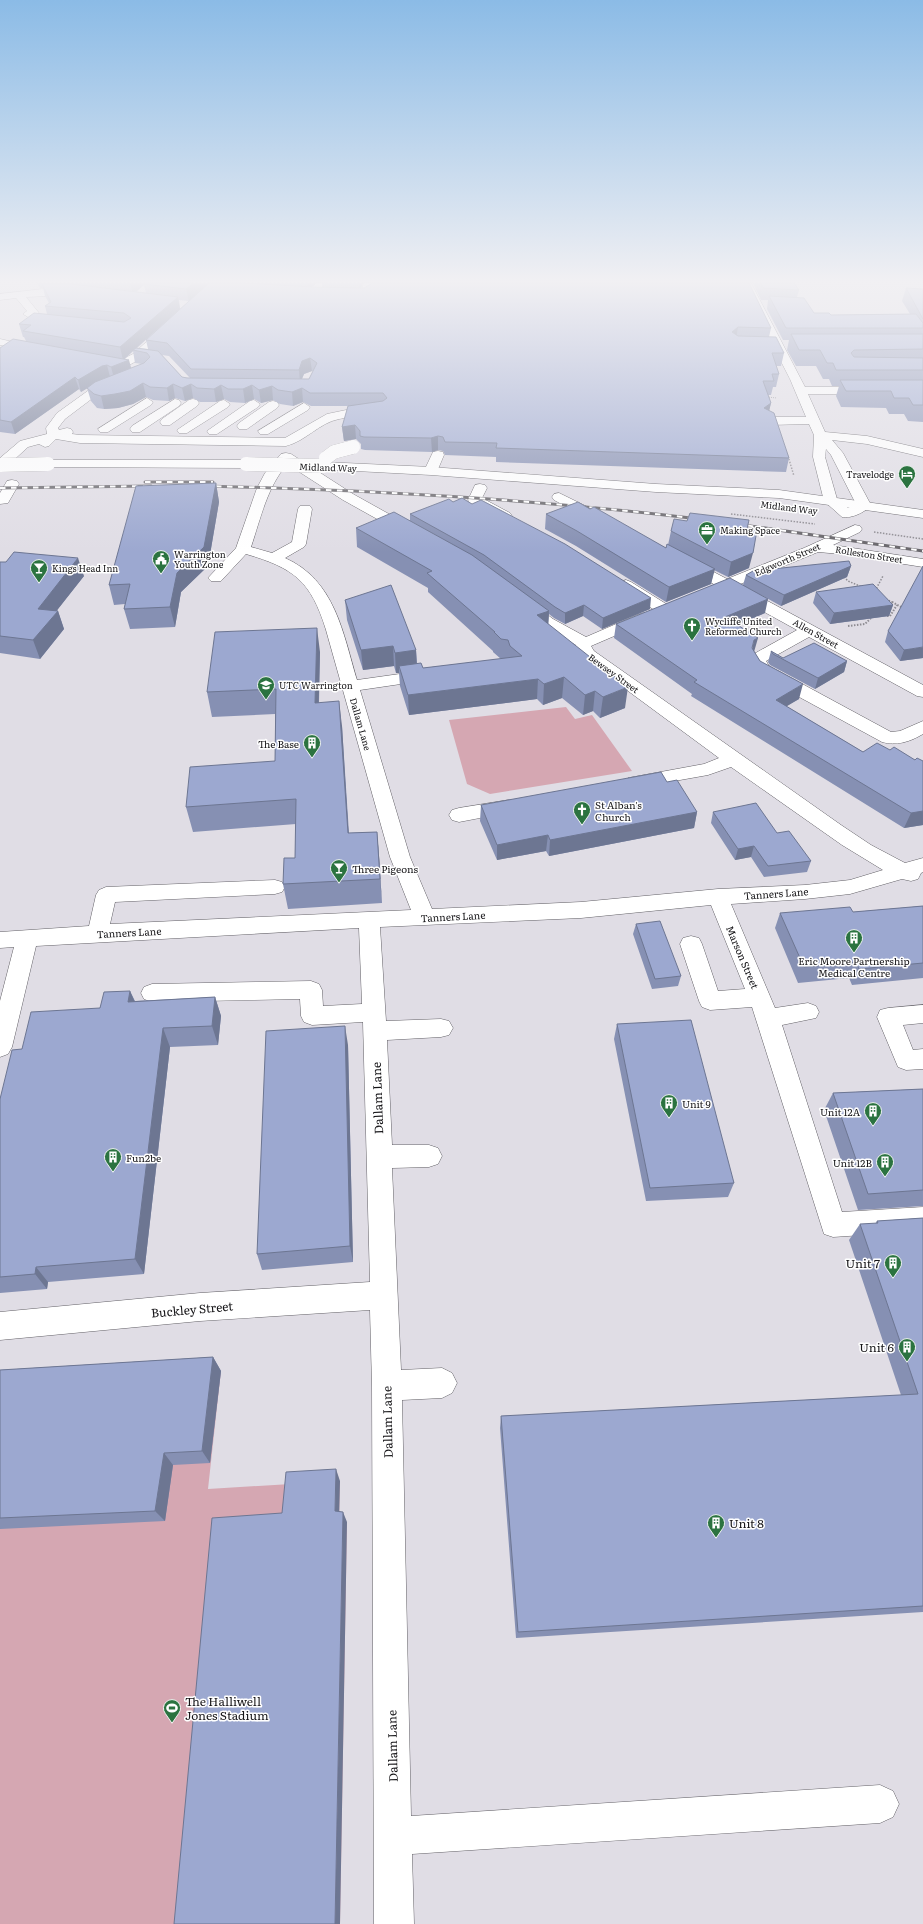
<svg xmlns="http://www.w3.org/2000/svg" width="923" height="1924" font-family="Literata,serif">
<rect width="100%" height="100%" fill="#e0dde5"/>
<path fill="#d5a7b2" d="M566,707L575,719L592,715L632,771L490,794L467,784L449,720Z
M221,1371L208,1489L340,1481L339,1521L347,1522L340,1924H0V1384Z"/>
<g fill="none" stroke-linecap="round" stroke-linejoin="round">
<g stroke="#636167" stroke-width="1">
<path id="minor" d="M316,283H326L320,292L361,293L364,283H374L370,296L365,299L309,297L308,295Z
M741,283H751L805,387H923V395L808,394L825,432L867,436L923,449V457L867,444L832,440L843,453L871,505C866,512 851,519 842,517L824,501L813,457L814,435L809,424L769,425L763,421L769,417H806L790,379ZM826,449L831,455L856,504L848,508L837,499L825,457Z
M43,289H73L78,292L73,295L26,297L39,313L38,315L28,317L23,314L27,311L16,298L0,300V294Z
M170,323L174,324L175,326L174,328C161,339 133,372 115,367L113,365L115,363L133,354L166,324Z
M0,339L40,348L41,350L36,353L0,345Z
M114,374L118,375L120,377L118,379L65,419L58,428L59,430L67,428L71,429L73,432L72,434L80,435L285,438L327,414L351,409L376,407L382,411C378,417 348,417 339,419C319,423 306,441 286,446L80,443L56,439L49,446L45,447L39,444L28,447L5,468L0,469V458L20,441L47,434L46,428L57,413L110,375Z
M147,398L153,402L151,405L108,432H100L98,429Z
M175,399L179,400L181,403L179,406L140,432H132L130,429L132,426Z
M193,399L197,400L199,403L197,406L170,425H162L160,422L162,419L189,400Z
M224,400L230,404L228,407L187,433H179L177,430L220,401Z
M254,400L260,404L258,407L217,434H209L207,431L250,401Z
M273,401L277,402L279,405L277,408L247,429H239L237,426L239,423L269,402Z
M304,403L310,407L308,410L268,434H260L258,431Z
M438,451L443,452L444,455L436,474H426L424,471L433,452Z
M286,453L291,454L353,494L414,528L416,531L414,534H404L343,500L287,464C267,488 261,517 251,547L272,553L292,542L298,509L300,506H310L312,509L306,544L304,547L285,558C335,580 343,633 357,680L428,670L434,671L436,675L434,679L428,680L360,690L410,857L432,909L581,902L718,889L805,885L850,880L883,870L842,845L731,767L708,775L635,788L628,786L626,782L628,778L704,764L719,758L582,657L575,646L576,645L541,625L519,607L516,604L519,601L524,599L529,601L553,619L586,637L637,615L643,613L649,615L651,618L649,621L591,646L594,651L841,825L871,845L905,863L923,858V872L921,873L918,879L911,881L902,879L850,894L805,899L731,904L775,1008L808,1003L816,1006L819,1012L816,1018L782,1025L842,1212L923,1207V1231L833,1237L824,1234L752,1007L710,1010L702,1007L699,1001L680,944L683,938L691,936L699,938L702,944L718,991L745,989L711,905L581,918L380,927L386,1021L441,1019L449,1021L453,1028L449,1035L441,1037L387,1040L392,1145H429L438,1148L442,1156L438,1164L429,1167L392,1168L401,1370L442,1368L452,1373L457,1383L452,1393L442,1398L402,1400L411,1816L880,1785L893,1791L899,1804L893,1817L880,1823L412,1854L414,1924H374L372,1386L370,1310L200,1321L0,1340V1312L200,1293L370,1282L363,1022L312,1025L304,1022L301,1016L300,999L152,1002L144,999L141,993L144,987L152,984L311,981L319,984L322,990L323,1006L362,1004L359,928L36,946L12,1047L8,1054L0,1057V1001L14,947L0,948V932L89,926L96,895L99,890L106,887L275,880L282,882L285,887L282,892L275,894L115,902L110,924L411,910L390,857L326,630C311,581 294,568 246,554L221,581H211L208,578L236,548L257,488L265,473L281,454Z
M12,480L17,481L19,484L8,503L0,504V493L7,481Z
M480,484L485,485L487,488L482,498L510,513L512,516L510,519H500L470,503L468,500L475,485Z
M559,493L604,515L606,518L604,521H594L554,500L552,497L554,494Z
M855,525L860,526L862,529L860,532L833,545L923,559V567L841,554L818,552L738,585L923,685V697L917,696L809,637L766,661L769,666L891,732L900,731L923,721V734C910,742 896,746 882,742L757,674C752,667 747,663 752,655L797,630L681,566L679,563L681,560H691L727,579L804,548Z
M626,580L631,582L671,607L673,610L671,613L665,615L659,613L621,588L618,585L621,582Z
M509,800L516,801L519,806L516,811L459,822L452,820L449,815L452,810L459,808Z
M923,1005V1023L903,1025L913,1050L923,1049V1069L906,1070L898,1067L877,1017L880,1010L888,1008Z"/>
</g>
<g stroke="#636167" stroke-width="1">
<path id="highway" d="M48,460H246L251,461L253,464L251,467L246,468L43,467L41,464L43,461Z
M323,462L431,467L656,484L779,490L923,510V518L779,498L656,492L431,475L318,469L316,466L318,463Z"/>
</g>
<path stroke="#8e8c92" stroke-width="1" stroke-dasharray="1 1" stroke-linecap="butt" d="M767,397L777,398"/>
<path stroke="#8e8c92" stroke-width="1.5" stroke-dasharray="1.5 1.5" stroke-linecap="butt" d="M788,456L794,476
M731,514L815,524
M874,532L923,539
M844,577L848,581L862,587
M875,591L883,576
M886,599L894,603"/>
<path stroke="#8e8c92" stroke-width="2" stroke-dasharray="1.5 1.5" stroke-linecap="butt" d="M892,602L903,608
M887,616H890L897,605
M848,626L865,624L872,617"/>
<use href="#minor" fill="#fff" fill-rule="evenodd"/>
<use href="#highway" fill="#fff" fill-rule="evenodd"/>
<g stroke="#69676c" stroke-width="3">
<path id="rail" d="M145,482H213
M205,486C370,490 535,499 699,519
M0,488L151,486
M737,524L923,551"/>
</g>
<use href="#rail" stroke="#fff" stroke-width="2" stroke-dasharray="5.5" stroke-linecap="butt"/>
<g stroke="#636167" stroke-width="14" stroke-linecap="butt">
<path id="minor-bridge" d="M326,458L334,452L353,447"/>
</g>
<g stroke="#636167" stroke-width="14" stroke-linecap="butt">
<path id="highway-bridge" d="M246,464L323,466
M0,465L48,464"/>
</g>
<use href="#minor-bridge" stroke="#fff" stroke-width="14"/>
<use href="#highway-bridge" stroke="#fff" stroke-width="14"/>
</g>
<path fill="#8690b3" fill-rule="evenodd" d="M37,283H315L312,287L322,288V283H363L361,288L771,328L769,337L784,353L781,366H776L779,374L776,387H773L771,395H768L771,403L769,410L789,458L786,472L496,462V457L445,455L443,451L438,450L432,452L365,450L361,449V444L356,439L344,441L342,427L348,406H311L303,402L293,406L280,404L273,400L261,403L254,399L245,403L230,402L224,399L216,402H200L193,398L185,401L175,398L169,401L153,400L146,397L133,404L118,408L104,409L97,408L91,401L87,388L81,392L79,389L15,434L0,432V348L26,341L24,337H23L19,324L47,314L45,306L49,303L45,296L43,288H40ZM144,285L146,293L136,292ZM179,300L189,301L180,309ZM163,324L146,340L148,349L137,348ZM133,351L135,363L142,364L131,368L125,359ZM162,355L169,356L190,378L182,377ZM312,371H313L309,379H302L304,374Z
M753,283H794L799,290L797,297L814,313L831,315L910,314L902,301L906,288L923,289V422L908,421L904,414H889L886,408L841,407L836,396L839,386H832L829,379H823L816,366H796L787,350L789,340H783L767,309L768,300H761Z
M216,483L219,502L208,566L181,592L175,627L130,629L124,609L125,604L114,605L109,585Z
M590,509L666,548L668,545L671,531L747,529L749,568L728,577L714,570L711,584L666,602L576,546L545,529L546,514Z
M410,514L650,609L602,629L583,616L565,624L554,618L549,614L548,624L625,708L600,718L593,711L583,715L562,698L543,705L537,699L409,715L400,686L399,673H396L394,666L363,670L347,620L345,600L416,650L417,663L423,668L501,659L493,652V651L428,592V588L357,547L356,528L410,521Z
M0,562L84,576L56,611H58L64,629L40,659L0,653Z
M851,566L847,577L781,606L761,595L765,613L737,625L760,661L799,699L786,706L863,752L890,750L915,760L923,761V825L904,828L691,696L692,694L614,638L616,624L743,585L746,575Z
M816,592L893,605L889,616L830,624L813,603Z
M888,631L923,658L900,661L885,642Z
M771,651L783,658L847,661L844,672L815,689L770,665L768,662Z
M320,652L319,703L342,726L349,833L377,832L379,856L382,903L288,909L283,884L295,858L296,824L193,832L186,807L275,761V714L212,717L207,692Z
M667,782L697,812L694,828L549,856L546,851L497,860L480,821L481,805Z
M713,812L777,833L811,861L807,872L764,877L751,857L735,860L711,823Z
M923,906V978L852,985L849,978L798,983L775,928L780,913L853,912Z
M636,924L681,976L678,986L652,989L633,934Z
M130,991L135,1001L215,997L221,1016L218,1045L170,1047L144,1274L48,1282L47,1289L0,1293V1099L22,1049L100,1008Z
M617,1024L734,1183L728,1197L646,1201L614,1039Z
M348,1045L353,1262L262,1270L257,1254Z
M923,1089V1206L858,1210L824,1110L833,1093Z
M923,1218V1612L516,1638L500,1428L501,1416L901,1395L849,1240L860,1224H875L877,1221Z
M213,1357L221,1371L210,1463L173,1465L165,1521L0,1529V1370Z"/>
<path fill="#6d7692" d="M130,283H147L144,284V285L133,294Z
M194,283H210L189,301L186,289Z
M308,283H315L309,290Z
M359,283H363L360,291Z
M178,297L180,309L134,350H133V351L123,360L120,347Z
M738,327L736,340L732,332Z
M310,358L312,371L304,374L300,383L299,370L302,361Z
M129,360L132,371L114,378L111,367Z
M107,365L110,377L105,378L81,392L78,380L102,366Z
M75,377L79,389L15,434L11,422Z
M143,383L146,397L133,404L118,408L104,409L101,396Z
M173,384L175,398L169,401L167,388Z
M191,384L193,398L185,401L182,388Z
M221,385L224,399L216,402L214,389Z
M252,385L254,399L245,403L243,389Z
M272,386L273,400L261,403L259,390Z
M302,388L303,402L293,406L292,392Z
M771,403L768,416L764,408Z
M355,425L356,439L344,441L342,427Z
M438,436V450L432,452L431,438Z
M216,483L219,502L208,566L181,592L175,627L170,607L177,573Z
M753,553L749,568L728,577L731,562Z
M78,558L84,576L44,627L38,609Z
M851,566L847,577L781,606L784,595Z
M715,569L711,584L666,602L669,587Z
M651,598L650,609L602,629L603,618Z
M768,599L765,613L722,631L725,617Z
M584,605L583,616L565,624V613Z
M893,605L889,616L830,624L834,613Z
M58,611L64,629L40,659L33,640Z
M549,611L548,631L537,615Z
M317,628L320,652L318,727L315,703Z
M758,638L754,652L751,654L754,640Z
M393,646L394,666L363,670L361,650Z
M923,647V658L900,661L904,650Z
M416,650L417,670L399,666V673H396L395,653Z
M847,661L844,672L815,689L818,678Z
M564,677L562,698L543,705L544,684Z
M538,679L537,699L409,715L408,695Z
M803,684L799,699L772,715L776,700Z
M628,687L625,708L600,718L603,697Z
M595,691L593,711L583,715L585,695Z
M339,701L342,726L350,858L348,833Z
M923,811V825L904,828L911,813Z
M697,812L694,828L549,856L550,840Z
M377,832L379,856L382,903L380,879Z
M548,835L546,851L497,860V845Z
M754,846L751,857L735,860L738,849Z
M130,991L138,1009L128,1002Z
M215,997L221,1016L218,1045L212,1026Z
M345,1026L348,1045L353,1262L350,1246Z
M163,1028L170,1047L144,1274L135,1259Z
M36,1267L48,1282L47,1289L35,1274Z
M213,1357L221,1371L210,1463L202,1451Z
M164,1453L173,1465L165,1521L155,1511Z
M336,1469L340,1481L339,1521L335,1511Z
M343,1512L347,1522L340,1924H335Z"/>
<path fill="#9ca8d0" stroke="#6d7692" d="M146,283H194L186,289L144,284Z
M209,283H244L312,287L364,288L371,284V283H749L771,328L738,327L732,332L738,336L776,337L784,353H772L779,374H772L774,381H763L771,403L764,408L774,413L789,458L496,448L497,443L445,442L443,437L438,436L431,438L364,437L360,436V431L355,425L342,427L348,406L383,401L387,398L383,393H310L302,388L292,392L278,390L272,386L259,390L252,385L243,389H228L221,385L214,389L197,388L191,384L182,388L173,384L167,388L150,387L143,383L130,391L115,394L101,396L94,394L87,388L95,382L144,363L150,357L147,353L133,350L136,348L158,351L182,377L187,378L309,379L317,363L310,358L302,361L299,370L191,369L167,343L146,340Z
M761,283H794L799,290L763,288Z
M42,284H71L178,297L120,347L23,331L31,325L19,324L34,313L124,322L131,318L124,313L45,306L51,302Z
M906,288L923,289V319Z
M769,296L804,298L814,313H829L831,315L916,314L923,323V328H786Z
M791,334H923V349L854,350L851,353L854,357L923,358V370H836L833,363H827L820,350H799Z
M13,339L129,360L111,367L107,365L102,366L78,380L75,377L11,422L0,420V348Z
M840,380H923V405H913L909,398H894L891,391H846Z
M216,483L204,547L177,573L170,607L124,609L130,584L109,585L136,486Z
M462,498L472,504L481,500L565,544L651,598L603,618L584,605L565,613L555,607L484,555L410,514L449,499L453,502Z
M578,502L590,509L594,507L666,548L667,544L715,569L669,587L577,531L546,514Z
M394,512L472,555L549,611L537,615L628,687L603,697L595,691L585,695L564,677L544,684L538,679L408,695L399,666L421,663L423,668L522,656L510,646L508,640L501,639L494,632H495L427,573L432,571L356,528Z
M690,513L749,520L747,529L757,530L753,553L731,562L671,531L674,519L687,521Z
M14,552L78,558L38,609L58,611L33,640L0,636V562H6Z
M849,561L851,566L784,595L746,575L753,571Z
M923,566V647L904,650L888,631Z
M730,578L768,599L725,617L758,638L754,640L752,648L760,661L803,684L776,700L863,752L877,743L890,750L894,747L915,760L917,758L923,761V811L911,813L694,682L697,680L616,624Z
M873,584L893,605L834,613L816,592Z
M391,585L416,650L395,653L393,646L361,650L345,600Z
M317,628L315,703L339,701L348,833L377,832L380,879L283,884L284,858H295L296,799L186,807L190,767L275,761L276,689L207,692L215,632Z
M814,643L847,661L818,678L773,654L771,651L783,658Z
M661,772L667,782L677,780L697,812L550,840L548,835L497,845L481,805Z
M756,803L777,833L789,831L811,861L768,866L754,846L738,849L713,812Z
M923,906V963L859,969L856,962L804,967L780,913L850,907L853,912Z
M660,921L681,976L655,979L636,924Z
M130,991L128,1002L215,997L212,1026L163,1028L135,1259L36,1267L35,1274L0,1277V1099L12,1050L22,1049L31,1012L100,1008L104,992Z
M691,1020L734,1183L650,1188L617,1024Z
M345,1026L350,1246L257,1254L266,1031Z
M923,1089V1190L868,1194L833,1093Z
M923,1218V1606L518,1632L501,1416L918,1394L860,1224L878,1223L877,1221Z
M213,1357L202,1451L164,1453L155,1511L0,1518V1370Z
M336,1469L335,1511L343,1512L335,1924H174L212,1518L282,1513L286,1472Z"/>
<linearGradient id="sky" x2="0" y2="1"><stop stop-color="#8bbbe6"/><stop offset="0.51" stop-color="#f1f0f3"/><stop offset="1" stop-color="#f1f0f3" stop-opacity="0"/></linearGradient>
<rect width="923" height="552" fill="url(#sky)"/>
<defs>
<g id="hotel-pin" transform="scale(0.9)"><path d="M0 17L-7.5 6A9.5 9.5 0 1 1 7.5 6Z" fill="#2b7340" stroke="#fff"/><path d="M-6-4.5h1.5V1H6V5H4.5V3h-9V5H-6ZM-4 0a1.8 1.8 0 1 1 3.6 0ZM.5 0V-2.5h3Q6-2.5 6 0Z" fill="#fff"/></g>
<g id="office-pin" transform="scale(0.9)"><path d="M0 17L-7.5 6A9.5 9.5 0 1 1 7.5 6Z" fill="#2b7340" stroke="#fff"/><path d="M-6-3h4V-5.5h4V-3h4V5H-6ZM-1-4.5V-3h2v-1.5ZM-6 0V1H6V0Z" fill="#fff"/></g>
<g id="civic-pin" transform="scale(0.9)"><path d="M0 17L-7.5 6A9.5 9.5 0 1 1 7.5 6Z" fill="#2b7340" stroke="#fff"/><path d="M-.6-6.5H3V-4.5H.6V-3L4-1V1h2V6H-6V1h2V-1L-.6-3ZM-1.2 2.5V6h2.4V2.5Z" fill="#fff"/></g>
<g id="bar-pin" transform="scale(0.9)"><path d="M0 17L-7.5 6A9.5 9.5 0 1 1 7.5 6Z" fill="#2b7340" stroke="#fff"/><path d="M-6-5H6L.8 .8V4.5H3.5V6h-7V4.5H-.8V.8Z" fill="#fff"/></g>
<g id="church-pin" transform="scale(0.9)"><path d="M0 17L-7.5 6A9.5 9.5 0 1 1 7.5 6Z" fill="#2b7340" stroke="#fff"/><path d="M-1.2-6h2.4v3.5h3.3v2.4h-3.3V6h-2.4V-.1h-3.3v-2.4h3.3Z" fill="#fff"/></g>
<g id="school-pin" transform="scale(0.9)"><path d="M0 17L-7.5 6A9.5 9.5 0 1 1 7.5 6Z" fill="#2b7340" stroke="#fff"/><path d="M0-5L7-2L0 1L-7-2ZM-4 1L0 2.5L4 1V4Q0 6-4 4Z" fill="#fff"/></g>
<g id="building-pin" transform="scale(0.9)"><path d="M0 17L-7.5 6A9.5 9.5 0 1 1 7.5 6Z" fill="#2b7340" stroke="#fff"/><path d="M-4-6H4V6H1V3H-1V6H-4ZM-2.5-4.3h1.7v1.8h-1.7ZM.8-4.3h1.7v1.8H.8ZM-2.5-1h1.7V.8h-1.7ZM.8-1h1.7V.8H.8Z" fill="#fff"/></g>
<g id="stadium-pin" transform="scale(0.9)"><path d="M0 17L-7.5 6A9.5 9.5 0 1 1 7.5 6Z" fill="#2b7340" stroke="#fff"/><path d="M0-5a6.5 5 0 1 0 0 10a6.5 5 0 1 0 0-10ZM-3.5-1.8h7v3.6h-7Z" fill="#fff"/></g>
</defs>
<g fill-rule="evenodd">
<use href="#hotel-pin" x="907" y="474"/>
<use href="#office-pin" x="707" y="530"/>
<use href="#civic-pin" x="161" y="559"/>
<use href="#bar-pin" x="39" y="568"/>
<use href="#church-pin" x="692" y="626"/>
<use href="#school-pin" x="266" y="685"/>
<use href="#building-pin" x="312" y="743"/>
<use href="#church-pin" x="582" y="810"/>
<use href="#bar-pin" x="339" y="868"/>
<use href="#building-pin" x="854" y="938"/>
<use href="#building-pin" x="669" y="1103"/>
<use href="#building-pin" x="873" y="1111"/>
<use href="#building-pin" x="113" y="1157"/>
<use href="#building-pin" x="885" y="1162"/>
<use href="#building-pin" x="893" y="1263"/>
<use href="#building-pin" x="907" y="1347"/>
<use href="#building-pin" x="716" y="1523"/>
<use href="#stadium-pin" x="172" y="1708"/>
</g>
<g text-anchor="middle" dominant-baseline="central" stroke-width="3" stroke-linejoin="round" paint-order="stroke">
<g font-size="9" fill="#151417" stroke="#fff">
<text transform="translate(328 467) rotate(2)">Midland Way</text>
<text transform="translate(789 507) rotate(7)">Midland Way</text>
<text transform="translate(869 554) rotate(9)">Rolleston Street</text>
<text transform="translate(787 559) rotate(-23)">Edgworth Street</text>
<text transform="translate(816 633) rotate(29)">Allen Street</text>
<text transform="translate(614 673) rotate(36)">Bewsey Street</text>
<text transform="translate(361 724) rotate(74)">Dallam Lane</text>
</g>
<g font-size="9" fill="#151417" stroke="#fff" text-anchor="start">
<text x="894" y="474" text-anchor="end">Travelodge</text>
<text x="720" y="530">Making Space</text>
<text x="174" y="554">Warrington<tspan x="174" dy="10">Youth Zone</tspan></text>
<text x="52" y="568">Kings Head Inn</text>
<text x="705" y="621">Wycliffe United<tspan x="705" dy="10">Reformed Church</tspan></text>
<text x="279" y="685">UTC Warrington</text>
</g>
<g font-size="10" fill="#151417" stroke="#fff" text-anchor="start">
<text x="299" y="743" text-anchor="end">The Base</text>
<text x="595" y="804">St Alban's<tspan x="595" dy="12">Church</tspan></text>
<text x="352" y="868">Three Pigeons</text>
<text x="854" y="960" text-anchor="middle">Eric Moore Partnership<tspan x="854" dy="12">Medical Centre</tspan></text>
<text x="682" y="1103">Unit 9</text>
<text x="860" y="1111" text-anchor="end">Unit 12A</text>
<text x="126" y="1157">Fun2be</text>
<text x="872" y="1162" text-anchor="end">Unit 12B</text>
</g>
<g font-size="10" fill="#151417" stroke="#fff">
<text transform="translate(776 893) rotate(-4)">Tanners Lane</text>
<text transform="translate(453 916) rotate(-3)">Tanners Lane</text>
<text transform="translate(129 932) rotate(-3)">Tanners Lane</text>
<text transform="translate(743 957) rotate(67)">Marson Street</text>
</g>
<g font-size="12" fill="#151417" stroke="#fff">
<text transform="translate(377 1098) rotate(-92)">Dallam Lane</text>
<text transform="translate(192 1309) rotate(-5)">Buckley Street</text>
<text transform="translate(387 1422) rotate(-91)">Dallam Lane</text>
<text transform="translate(392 1746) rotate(-91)">Dallam Lane</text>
</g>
<g font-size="12" fill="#151417" stroke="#fff" text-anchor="end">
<text x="880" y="1263">Unit 7</text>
<text x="894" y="1347">Unit 6</text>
<text x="729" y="1523" text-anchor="start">Unit 8</text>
<text x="185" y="1701" text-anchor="start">The Halliwell<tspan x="185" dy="14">Jones Stadium</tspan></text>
</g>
</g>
</svg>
